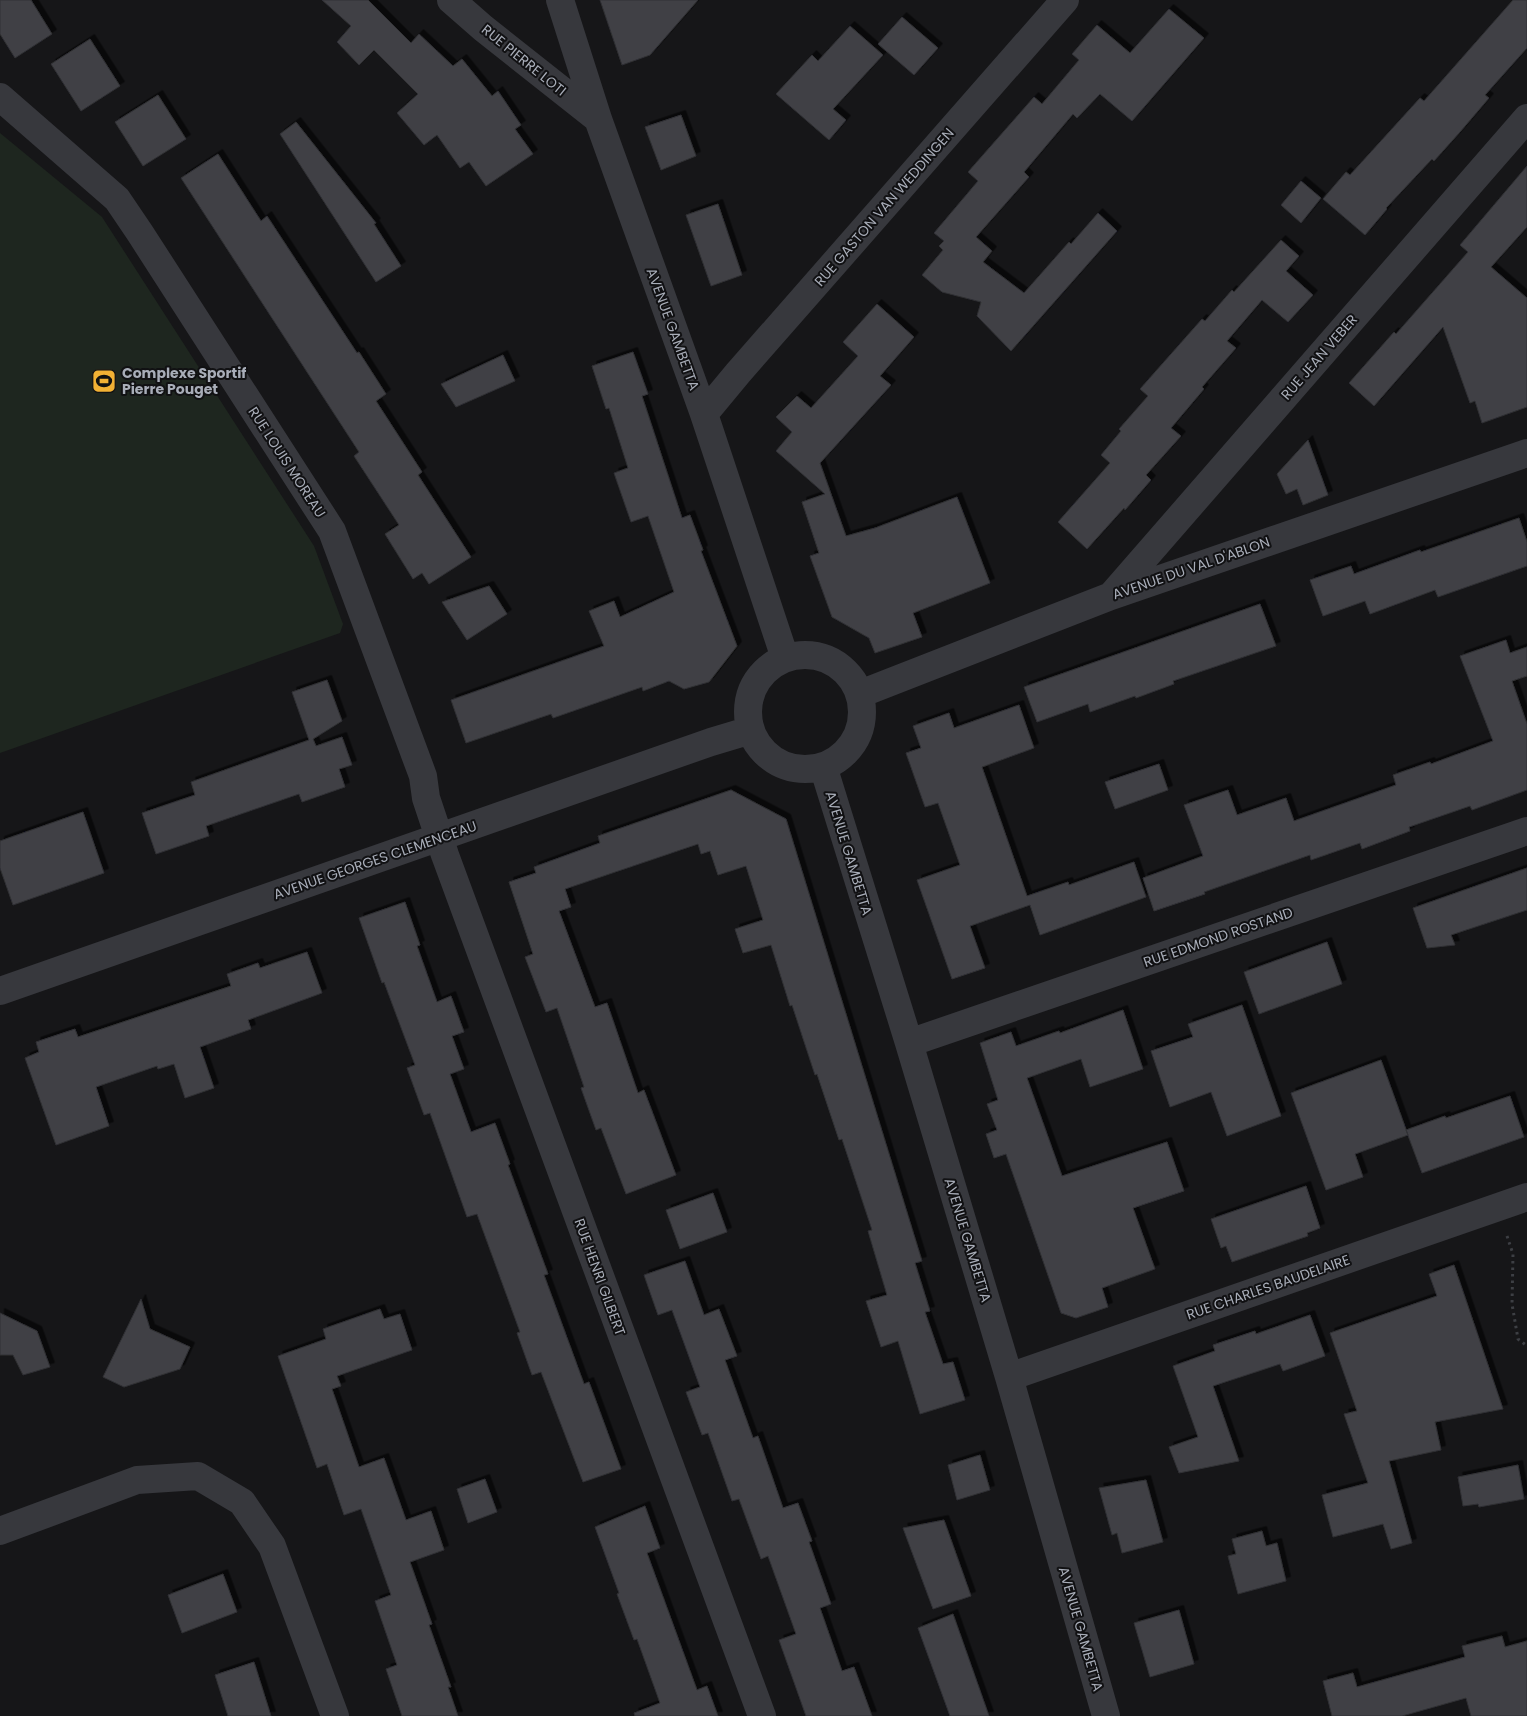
<svg xmlns="http://www.w3.org/2000/svg" width="1527" height="1716" font-family="Poppins,sans-serif">
<defs>
<filter id="shadow"><feDropShadow dx="4.5" dy="-4.5" stdDeviation="0" flood-color="#0009"/></filter>
</defs>
<rect width="100%" height="100%" fill="#161618"/>
<path fill="#1e261f" d="M0,133L102,217L314,546L343,624L340,633L0,753Z"/>
<path fill="#404145" stroke="#303034" filter="url(#shadow)" d="M0,0H31L52,34L15,58L0,34Z
M322,0H368L411,43L419,34L453,66L462,59L492,96L498,91L521,125L515,129L533,154L486,186L469,162L460,168L437,135L424,145L397,113L418,94L374,50L359,65L337,42L351,26Z
M600,0H698L650,55L622,65Z
M1513,0H1527V48L1485,95L1489,98L1460,132L1434,161L1432,159L1386,208L1387,209L1365,235L1323,199L1346,172L1350,175L1420,98L1424,101Z
M1169,9L1204,38L1132,121L1100,94L1077,118L1073,114L1024,172L1029,177L976,237L992,251L983,262L1024,293L1069,242L1071,244L1098,213L1117,231L1011,351L977,316L981,302L942,292L922,275L943,250L939,246L944,241L934,233L978,181L968,172L1034,97L1042,104L1079,60L1072,54L1097,25L1130,53Z
M902,17L938,48L914,75L878,44Z
M850,26L883,55L833,109L846,120L829,140L776,94L812,55L818,61Z
M90,39L120,86L81,111L51,64Z
M158,95L186,139L143,166L115,122Z
M681,115L696,156L661,170L645,127Z
M296,122L376,223L374,224L401,266L376,282L280,134Z
M218,154L261,221L267,216L357,353L359,352L386,394L376,401L422,472L418,475L471,557L429,584L422,573L413,579L385,534L399,525L354,456L359,452L181,178Z
M1527,166V227L1491,267L1527,298V407L1482,423L1475,401L1470,403L1443,327L1374,406L1349,383L1394,332L1396,334L1468,252L1460,245Z
M1301,181L1321,198L1301,223L1281,205Z
M718,204L742,275L711,286L686,215Z
M1281,240L1299,256L1286,271L1313,295L1288,322L1262,300L1227,341L1236,348L1202,387L1204,389L1171,428L1181,436L1146,475L1151,480L1125,510L1124,508L1087,549L1058,522L1110,463L1101,455L1121,431L1119,429L1148,396L1140,389L1202,319L1205,321L1232,290L1234,292Z
M877,304L914,337L880,376L891,385L820,463L846,536L875,528L957,497L990,583L913,613L922,637L875,653L869,638L832,617L810,556L819,553L802,502L825,494L776,451L792,432L776,417L797,396L811,408L858,356L843,342Z
M633,352L648,394L642,396L682,518L690,515L703,550L701,551L737,646L709,682L684,689L669,681L643,691L642,687L553,718L551,714L466,743L451,700L604,646L589,611L614,601L620,617L674,592L648,516L631,522L614,473L628,468L609,408L606,409L592,366Z
M503,355L515,381L456,407L441,384Z
M1308,440L1328,495L1303,505L1297,489L1286,494L1277,474Z
M1519,518L1527,542V566L1438,597L1435,590L1370,614L1365,601L1323,616L1310,580L1351,566L1354,574L1420,550L1421,552Z
M489,586L507,614L467,640L442,602Z
M1260,604L1276,646L1173,681L1174,684L1136,698L1135,696L1090,712L1088,704L1037,722L1024,687Z
M1506,640L1510,653L1527,647V676L1512,681L1527,724V790L1472,810L1470,806L1409,827L1410,831L1362,849L1360,843L1311,860L1310,855L1204,892L1205,894L1154,911L1143,878L1203,856L1184,805L1228,790L1237,815L1286,798L1294,821L1396,785L1393,775L1430,762L1431,764L1493,741L1460,656Z
M327,680L342,721L313,739L316,746L342,737L352,765L339,769L345,787L302,802L299,794L206,826L209,836L156,854L142,813L195,795L191,782L309,740L292,692Z
M1019,705L1034,748L982,767L1027,896L1068,882L1069,885L1134,862L1146,897L1040,935L1030,905L970,926L985,968L952,979L917,880L960,865L938,803L925,807L906,753L921,748L913,726L949,713L954,728Z
M1159,764L1168,790L1115,809L1105,782Z
M731,790L786,819L922,1261L915,1263L930,1311L925,1312L943,1364L953,1362L965,1400L920,1414L898,1341L881,1347L866,1301L887,1295L868,1231L872,1230L842,1139L839,1140L817,1074L815,1075L792,1005L790,1006L771,945L743,953L735,929L763,920L746,866L718,875L710,851L701,854L698,844L565,889L571,907L559,911L595,1007L607,1003L638,1093L644,1090L676,1175L626,1194L601,1128L596,1130L581,1088L584,1087L557,1008L546,1012L525,957L533,954L509,882L536,873L534,867L600,843L598,836Z
M83,812L104,873L13,905L0,868V841Z
M1527,868V910L1451,935L1455,945L1427,948L1413,908Z
M405,902L420,945L417,946L437,1002L451,996L464,1032L452,1036L464,1069L450,1074L471,1132L495,1123L510,1164L508,1165L548,1274L544,1275L584,1384L589,1382L621,1469L583,1482L541,1372L532,1375L517,1333L520,1332L477,1214L467,1217L430,1113L424,1115L407,1068L415,1065L384,982L382,983L359,918Z
M1327,942L1342,984L1259,1014L1244,972Z
M307,952L322,993L248,1020L251,1029L200,1047L214,1088L185,1098L174,1064L158,1069L157,1066L96,1087L109,1126L56,1145L25,1058L39,1052L36,1042L75,1029L78,1037L231,986L227,974L258,963L260,968Z
M1242,1005L1281,1116L1227,1136L1211,1092L1170,1107L1151,1051L1193,1037L1188,1024Z
M1123,1010L1143,1069L1090,1087L1081,1059L1027,1078L1062,1176L1167,1142L1184,1191L1133,1208L1155,1269L1102,1288L1108,1307L1076,1318L1061,1313L1006,1154L994,1158L986,1134L997,1130L987,1104L998,1100L980,1043L1011,1032L1016,1046L1059,1031L1060,1033Z
M1381,1060L1408,1135L1355,1154L1363,1177L1326,1190L1291,1093Z
M1510,1096L1524,1137L1422,1173L1406,1130L1445,1116L1446,1118Z
M1306,1186L1320,1228L1307,1233L1308,1236L1232,1262L1226,1246L1221,1248L1211,1219Z
M713,1193L727,1232L680,1249L666,1210Z
M685,1261L704,1315L719,1309L737,1356L725,1360L753,1438L758,1436L783,1508L798,1503L812,1541L809,1542L831,1604L820,1608L842,1671L854,1667L872,1716H806L779,1640L796,1634L768,1556L761,1559L739,1499L732,1501L708,1433L702,1435L686,1392L700,1387L672,1310L658,1315L644,1275Z
M1454,1265L1503,1409L1435,1422L1441,1450L1389,1461L1412,1543L1391,1549L1383,1524L1333,1537L1322,1495L1368,1483L1344,1414L1357,1411L1330,1333L1437,1296L1429,1274Z
M141,1299L150,1329L190,1347L180,1369L124,1387L103,1377Z
M380,1309L384,1319L400,1314L412,1350L337,1376L341,1386L332,1389L359,1467L384,1458L406,1520L431,1511L444,1550L410,1562L432,1624L429,1625L451,1687H448L458,1716H402L386,1669L397,1665L375,1601L391,1595L361,1509L344,1515L327,1464L317,1468L278,1356L326,1339L323,1329Z
M0,1313L37,1331L50,1367L23,1375L13,1355H0Z
M1310,1315L1325,1356L1283,1371L1280,1364L1213,1386L1239,1461L1179,1473L1169,1447L1198,1437L1173,1366L1215,1351L1213,1345L1255,1331L1256,1334Z
M980,1455L990,1490L957,1500L948,1465Z
M1518,1465L1524,1499L1479,1507L1478,1504L1463,1506L1458,1477Z
M485,1479L497,1512L468,1523L457,1489Z
M1146,1480L1163,1542L1122,1553L1117,1533L1112,1535L1099,1488Z
M645,1506L660,1548L647,1553L697,1690L707,1686L718,1716H635L634,1713L660,1703L637,1639L634,1640L617,1594L619,1593L595,1527Z
M944,1520L971,1596L933,1609L903,1528Z
M1262,1531L1266,1546L1277,1543L1286,1581L1238,1594L1228,1556L1236,1554L1232,1539Z
M223,1574L237,1612L182,1633L168,1595Z
M1179,1610L1194,1664L1150,1677L1134,1623Z
M953,1614L989,1716H950L918,1628Z
M1502,1636L1505,1647L1527,1641V1716H1471L1466,1698L1402,1716H1332L1323,1681L1353,1673L1357,1687L1465,1657L1462,1646Z
M254,1662L271,1716H228L215,1675Z"/>
<g fill="none" stroke-linecap="round" stroke-linejoin="round">
<path stroke="#3d3f44" stroke-width="3" stroke-dasharray="2.5 4" stroke-linecap="butt" d="M1507,1236L1513,1254L1512,1304L1518,1339L1527,1346"/>
<path stroke="#37383d" stroke-width="28" d="M451,0L483,28L598,119
M560,0L598,119L704,414L785,658
M0,97L117,199L140,233L332,531L423,776L426,798L445,855L762,1716
M704,414L738,373L1065,0
M1112,595L1527,118
M748 712a57 57 0 1 1 114 0a57 57 0 1 1-114 0Z
M860,694L1111,596L1527,453
M823,766L909,1043L1009,1377L1106,1716
M0,991L711,742L751,730
M909,1043L1527,831
M1009,1377L1527,1197
M0,1531L137,1480L198,1476L242,1502L272,1546L335,1716"/>
</g>
<defs>
<g id="stadium-square" transform="scale(1.25)"><rect x="-9" y="-9" width="18" height="18" rx="4" fill="#f2b134" stroke="#111113"/><path d="M0-5a6.5 5 0 1 0 0 10a6.5 5 0 1 0 0-10ZM-3.5-1.8h7v3.6h-7Z" fill="#111"/></g>
</defs>
<g fill-rule="evenodd">
<use href="#stadium-square" x="104" y="381"/>
</g>
<g text-anchor="middle" dominant-baseline="central" stroke-width="4" stroke-linejoin="round" paint-order="stroke">
<g font-size="14" fill="#a8adb8" stroke="#111113">
<text transform="translate(524 60) rotate(39)">RUE PIERRE LOTI</text>
<text transform="translate(884 207) rotate(-49)">RUE GASTON VAN WEDDINGEN</text>
<text transform="translate(673 329) rotate(70)">AVENUE GAMBETTA</text>
<text transform="translate(1319 357) rotate(-49)">RUE JEAN VEBER</text>
<text transform="translate(287 462) rotate(57)">RUE LOUIS MOREAU</text>
<text transform="translate(1191 568) rotate(-19)">AVENUE DU VAL D'ABLON</text>
<text transform="translate(849 853) rotate(73)">AVENUE GAMBETTA</text>
<text transform="translate(375 860) rotate(-19)">AVENUE GEORGES CLEMENCEAU</text>
<text transform="translate(1218 937) rotate(-19)">RUE EDMOND ROSTAND</text>
<text transform="translate(968 1240) rotate(73)">AVENUE GAMBETTA</text>
<text transform="translate(600 1277) rotate(70)">RUE HENRI GILBERT</text>
<text transform="translate(1268 1287) rotate(-19)">RUE CHARLES BAUDELAIRE</text>
<text transform="translate(1081 1629) rotate(74)">AVENUE GAMBETTA</text>
</g>
<g font-size="14" font-weight="bold" fill="#a8adb8" stroke="#111113" text-anchor="start">
<text x="122" y="373">Complexe Sportif<tspan x="122" dy="16">Pierre Pouget</tspan></text>
</g>
</g>
</svg>
